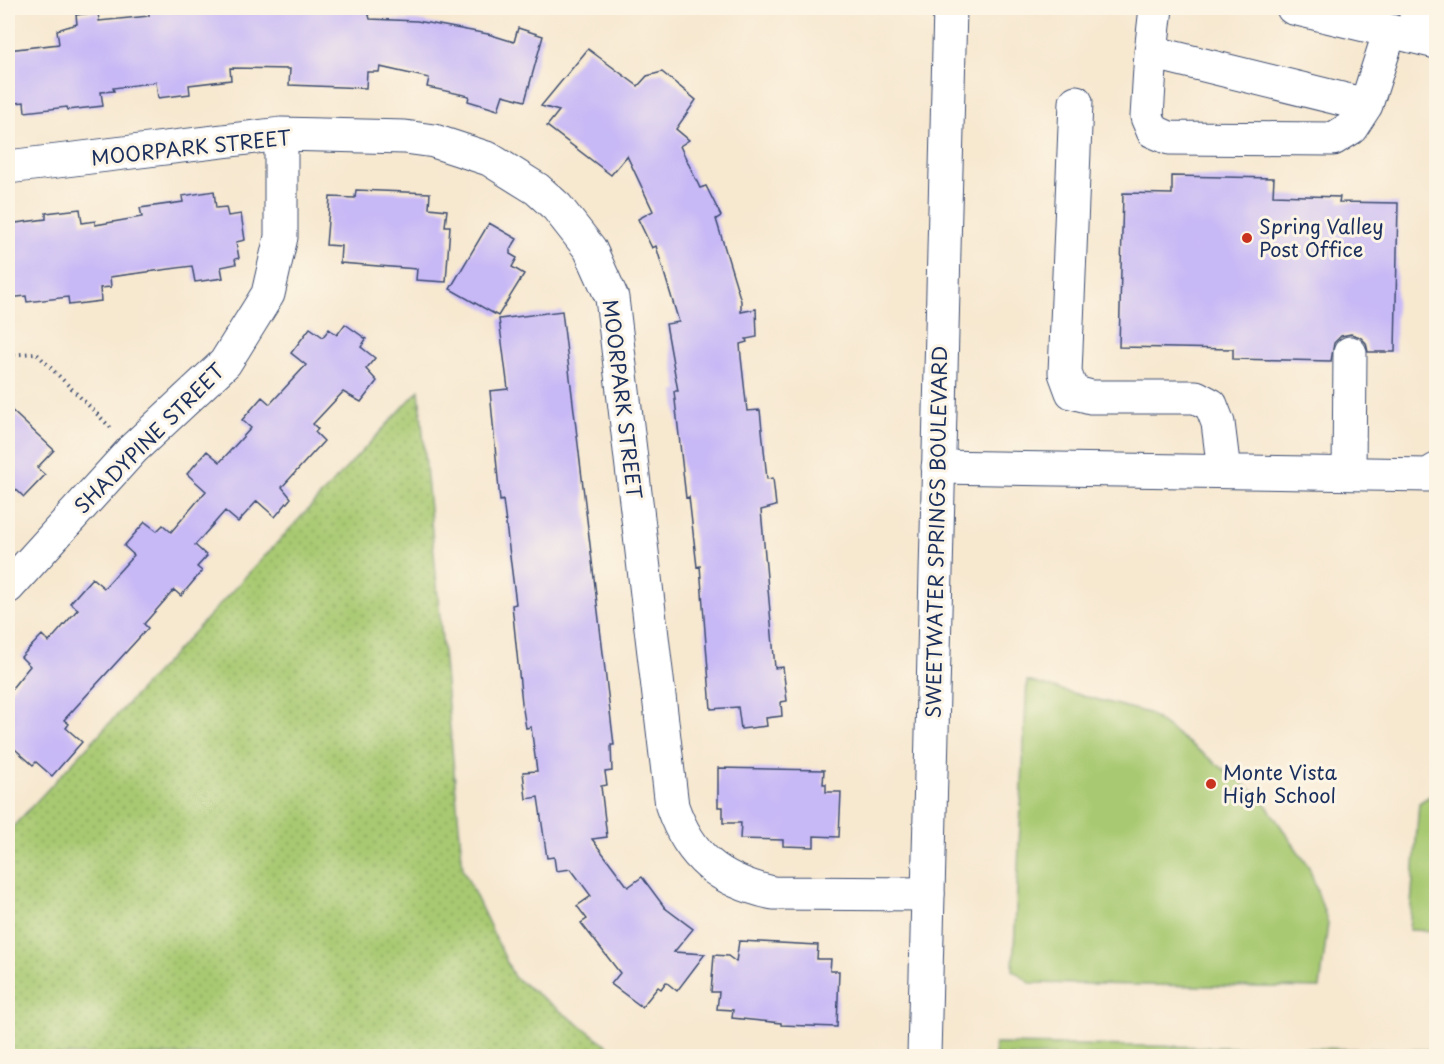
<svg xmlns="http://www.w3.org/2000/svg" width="1444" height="1064" font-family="'Playpen Sans',sans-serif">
<defs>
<pattern id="grass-dots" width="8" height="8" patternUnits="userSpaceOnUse" patternTransform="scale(1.5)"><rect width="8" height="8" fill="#a8c971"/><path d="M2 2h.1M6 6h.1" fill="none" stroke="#88a460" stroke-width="1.8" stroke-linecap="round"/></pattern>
</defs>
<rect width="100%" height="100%" fill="#fcf5e5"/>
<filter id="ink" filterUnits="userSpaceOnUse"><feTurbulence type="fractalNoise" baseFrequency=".0167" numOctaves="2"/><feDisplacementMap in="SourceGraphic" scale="12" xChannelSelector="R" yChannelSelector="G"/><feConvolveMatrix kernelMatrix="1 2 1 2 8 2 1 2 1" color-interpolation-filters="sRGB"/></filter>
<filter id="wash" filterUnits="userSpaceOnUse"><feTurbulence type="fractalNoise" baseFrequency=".008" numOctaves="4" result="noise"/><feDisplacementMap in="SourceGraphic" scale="24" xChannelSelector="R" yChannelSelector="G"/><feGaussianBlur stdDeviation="1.35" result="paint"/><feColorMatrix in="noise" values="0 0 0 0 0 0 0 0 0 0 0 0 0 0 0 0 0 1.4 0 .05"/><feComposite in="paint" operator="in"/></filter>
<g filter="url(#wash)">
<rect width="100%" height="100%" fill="#f7e8d0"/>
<path fill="url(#grass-dots)" stroke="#627c68" stroke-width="1.5" d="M419,390L463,869L514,977L622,1056L8,1055V832Z"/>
<path fill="#a8c971" stroke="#627c68" stroke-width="1.5" d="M1027,681L1148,713L1260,796L1309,867L1328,923L1320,988L1030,983L1013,970Z
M1436,792V931L1409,930L1419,803Z
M995,1044L1436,1050V1056H995Z"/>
<g id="blocks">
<path fill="#c7b8f6" d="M180,8H367L370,19L417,21L488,34L514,42L518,28L543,36L525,101L503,95L498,110L468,101L469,96L427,87L429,78L380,67L379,72H367L366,88L289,85L290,69L230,68L231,80L189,85L190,94L158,98L156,82L113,88L114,91L101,92L103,106L68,110L67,107L25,112L24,102L8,104V50L59,44L57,30L77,24L76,15L98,12L99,21L149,16V12Z
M588,49L638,86L647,76L662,72L696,100L676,129L689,140L680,146L700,188L706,186L721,216L716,219L741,301V312L756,309L757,337L746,339L747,342L740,344L741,357L747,411L760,410L767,479L773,478L776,506L761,510L775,668L783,667L787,701L781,702L782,716L766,718L767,726L741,729L738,707L711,709L700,566L697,567L689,497L686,498L674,391H678L666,324L679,322L656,246L652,248L638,219L653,211L627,156L611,175L547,126L559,111L541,106Z
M1172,176L1274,178L1273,195L1340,197L1339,202L1398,203L1395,352H1368L1366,343L1360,337L1351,334L1341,336L1334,343L1331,361L1233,359V349L1119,347L1123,193L1172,194Z
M356,190L430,193L429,208L447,210L445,226H450L446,282L416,280L417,269L340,263L341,246L326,245L330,197L355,198Z
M214,191L216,208L226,207L228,216L241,214L245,240L236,242L239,258L235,259L236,264L221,267L223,278L195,282L192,266L110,277L111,287L100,288L101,301L69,305L68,297L27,302L26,296L8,298V224L46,219V213L80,209L82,223L95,221V225L142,217L140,208L183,202L182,196Z
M489,223L517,239L510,250V254L517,258L512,267L524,274L498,316L450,289Z
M562,311L614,745H611L612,771L605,772L607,785L601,786L607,837L592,839L628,887L642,877L665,908L693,929L674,952L705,954L677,991L666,982L661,989L658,987L642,1007L611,984L620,973L581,923L587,919L577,906L591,896L571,869L556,871L554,857L547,858L538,797L526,799L523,772L537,771L531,727L526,728L522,703L512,605L516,604L503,500L500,501L490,391L508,389L499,319Z
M345,324L366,339L361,347L375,358L366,369L377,381L361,402L343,392L313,424L318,429L315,432L324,441L282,487L291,498L275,517L257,501L238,522L225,511L195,545L207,556L197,567L202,571L181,596L174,590L144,624L148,628L64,720L69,724L66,728L82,742L52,776L36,762L33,765L8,743V693L30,666L21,657L42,635L49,642L78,609L70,603L92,578L104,588L134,555L124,546L145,522L157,531L163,525L171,532L206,491L187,474L207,451L220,462L251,428L242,420L262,397L270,404L306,365L291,353L310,328L323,337L329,329L337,335Z
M8,407L54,450L37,468L45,475L24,497L8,482Z
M718,768L824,770L823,784H826V792H841L839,837L814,836V847L783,846V840L740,839L741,823H723V807H718Z
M739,941L818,945L817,959H831L830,971H839L837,1027L781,1025V1023L732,1018L733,1010L717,1009L719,992H711L714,955L728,956L736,962Z"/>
</g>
</g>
<g filter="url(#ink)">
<use href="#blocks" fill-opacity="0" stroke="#3c4b6f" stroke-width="1.5"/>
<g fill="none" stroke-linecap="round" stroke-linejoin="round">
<g stroke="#3c4b6f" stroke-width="35">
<path id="minor" d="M1156,8L1151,52L1366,105L1390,31
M1412,36L1418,8
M1151,52L1147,117L1153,131L1169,138L1333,139L1351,128L1366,105
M1076,102L1065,373L1072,392L1091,397H1196L1211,405L1218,423L1224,471
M8,167L281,134L405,137L434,141L489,159L537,189L557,207L590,249L612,298L672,806C690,858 720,881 773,893L928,894
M938,467L1428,475L1436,470
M1349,473L1350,353
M8,587L133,449L225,363L268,294L281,237V134"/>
</g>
<g stroke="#3c4b6f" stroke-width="35">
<path id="major" d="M1293,8L1436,42
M924,1056L950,8"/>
</g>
<path stroke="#3c4b6f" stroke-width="4" stroke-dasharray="1.5 4.5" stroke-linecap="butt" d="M8,355L36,353L111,428"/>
<use href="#minor" stroke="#fff" stroke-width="33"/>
<use href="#major" stroke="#fff" stroke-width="33"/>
</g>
</g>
<g fill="#c8321e" stroke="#fcf5e5" stroke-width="2">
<circle cx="1247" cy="238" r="6"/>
<circle cx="1211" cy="784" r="6"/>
</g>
<g text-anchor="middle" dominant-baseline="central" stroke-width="6" stroke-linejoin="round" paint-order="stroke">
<g font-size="20" fill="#1b2f5e" stroke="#fcf5e5">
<text transform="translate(191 147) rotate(-6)">MOORPARK STREET</text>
<text transform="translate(623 399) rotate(83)">MOORPARK STREET</text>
<text transform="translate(149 438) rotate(-45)">SHADYPINE STREET</text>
<text transform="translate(936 532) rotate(-89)">SWEETWATER SPRINGS BOULEVARD</text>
</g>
<g font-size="20" fill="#1b2f5e" stroke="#fcf5e5" text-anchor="start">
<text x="1259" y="226">Spring Valley<tspan x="1259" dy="23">Post Office</tspan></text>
<text x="1223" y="772">Monte Vista<tspan x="1223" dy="23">High School</tspan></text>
</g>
</g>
<rect width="1444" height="1064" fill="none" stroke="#fcf5e5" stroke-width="30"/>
</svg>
